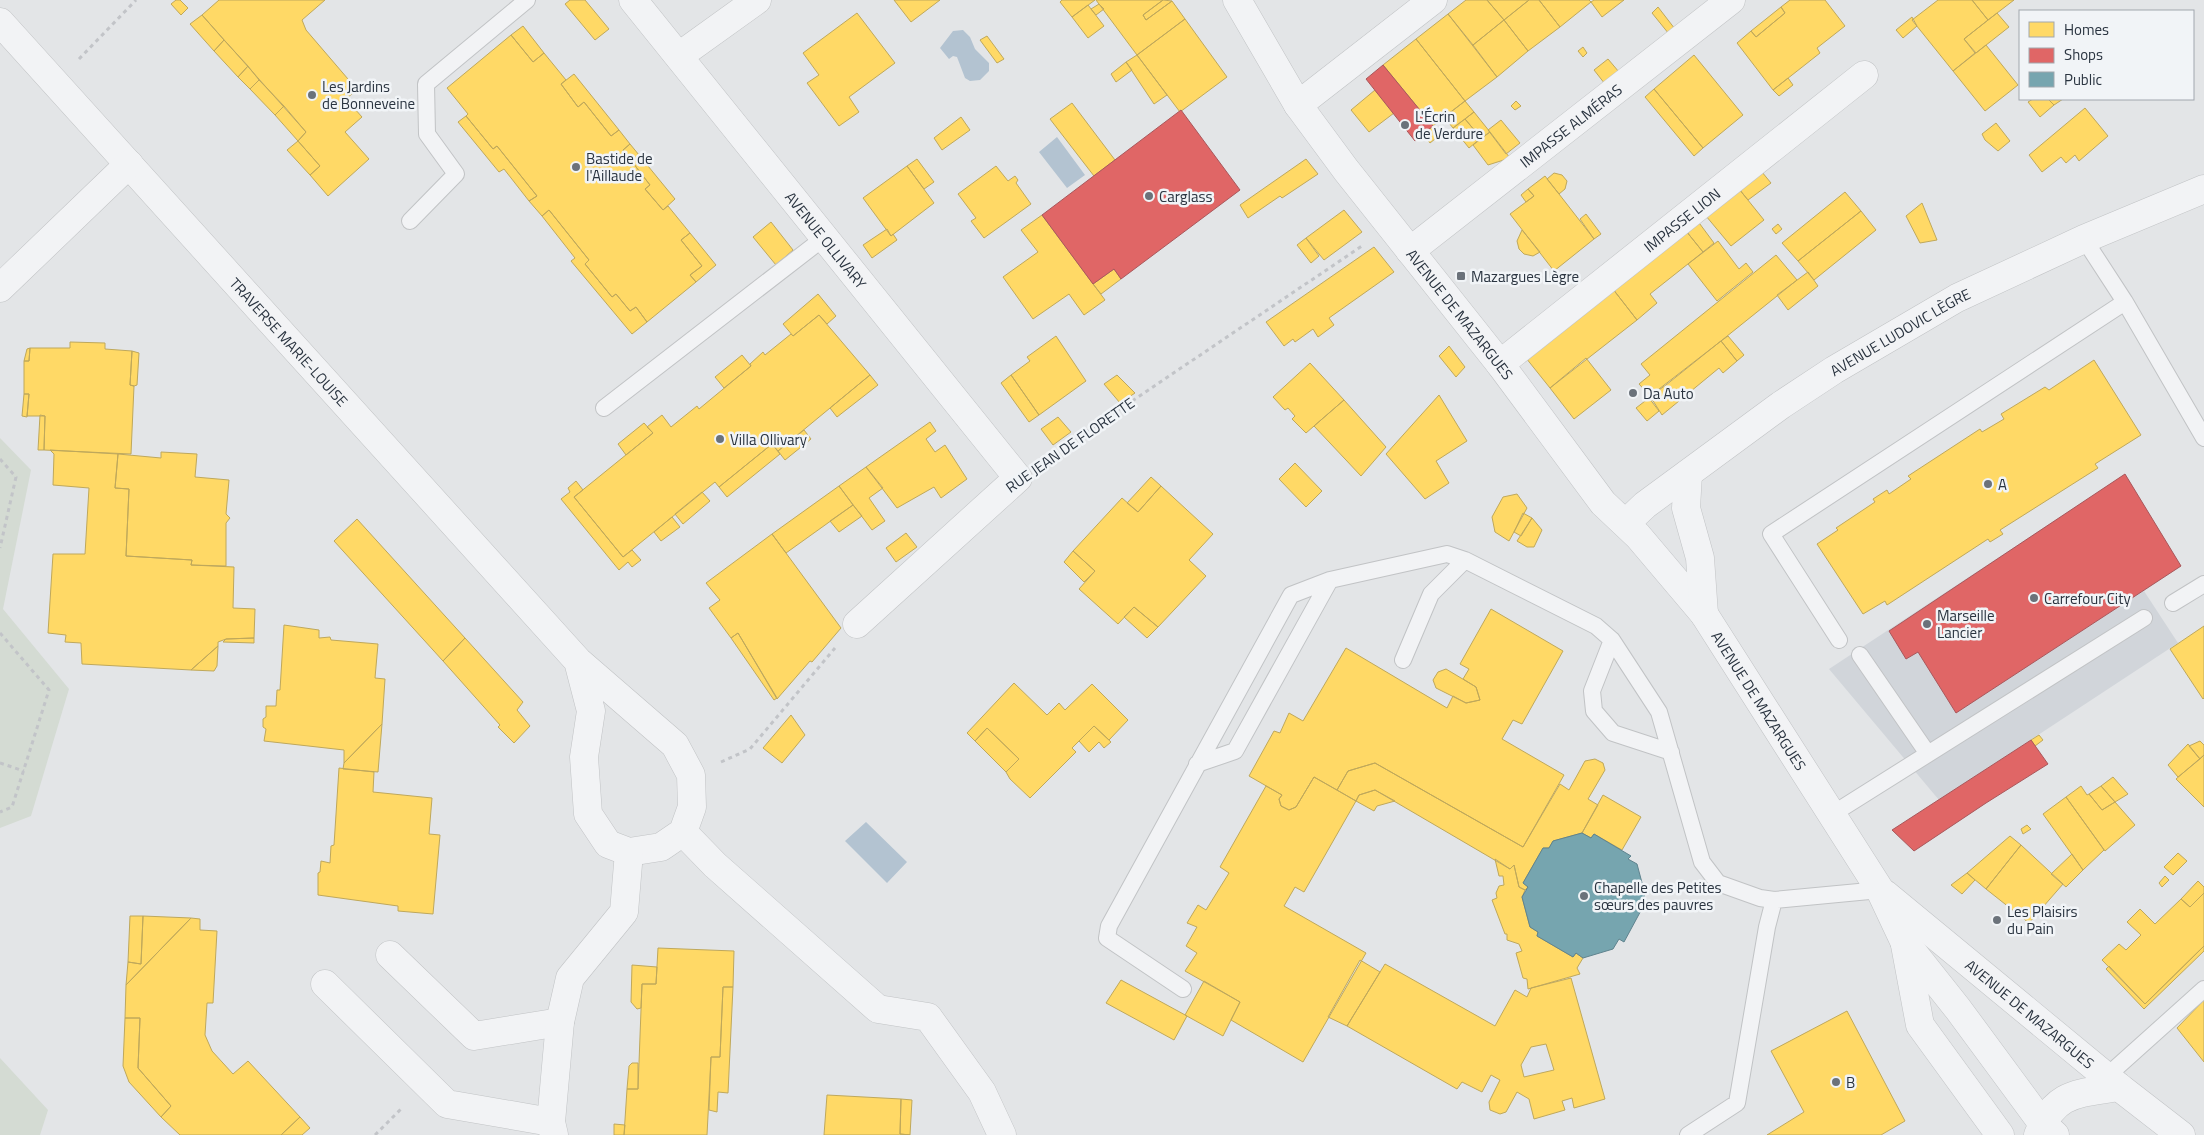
<svg xmlns="http://www.w3.org/2000/svg" width="2204" height="1135" font-family="'Titillium Web',sans-serif">
<rect width="100%" height="100%" fill="#e3e5e7"/>
<path fill="#d1d5da" d="M2125,474L2181,566L2144,591L2178,643L1939,800L1829,669Z"/>
<path fill="#d4dbd3" d="M0,438L31,470L3,609L69,689L31,816L0,828Z
M0,1058L48,1110L40,1135H0Z"/>
<path fill="#b3c3d1" d="M963,30L970,37L975,49L989,63V71L980,80L970,81L965,78L957,57L953,56L949,59L940,48L953,31Z
M1057,137L1085,175L1067,188L1039,152Z
M866,822L907,862L887,883L845,841Z"/>
<path fill="#ffd966" stroke="#bfa85b" fill-rule="evenodd" d="M176,0H180L188,8L181,15L171,4Z
M219,0H325L302,20L306,30L354,86V92L346,99L362,117L345,132L369,159L328,196L310,175L320,166L298,141L306,132L202,15Z
M570,0H585L609,29L595,40L565,4Z
M894,0H940L911,22Z
M1062,0H1095L1072,17L1060,2Z
M1096,0H1163L1143,15L1146,20L1172,1L1185,19L1137,55Z
M1163,0L1172,1L1146,20L1143,15Z
M1466,0H1487L1504,20L1473,45L1448,14Z
M1487,0H1529L1504,20Z
M1529,0H1539L1560,27L1528,51L1504,20Z
M1539,0H1589L1591,2L1560,27Z
M1594,0H1624L1602,17L1591,2Z
M1790,0H1825L1845,26L1817,48L1820,53L1773,90L1737,43L1751,31L1756,37L1785,13L1781,7Z
M1938,0H1972L1988,20L1964,39L1975,53L1953,71L1912,20Z
M1972,0H2014L1988,20Z
M1099,4L1104,9L1096,15L1091,9Z
M1088,5L1104,26L1088,38L1072,17Z
M1658,7L1675,29L1669,34L1652,13Z
M1781,7L1785,13L1756,37L1751,31Z
M857,13L895,63L849,97L859,112L839,126L807,83L819,75L803,53Z
M1997,13L2009,27L1976,53L1964,39Z
M1448,14L1497,77L1465,101L1416,39Z
M202,15L224,40L214,51L190,24Z
M1912,17L1917,26L1903,38L1896,30Z
M1185,19L1227,77L1180,112L1137,55Z
M1504,20L1528,51L1497,77L1473,45Z
M523,26L544,53L533,62L511,35Z
M511,35L533,62L544,53L566,80L561,84L578,107L584,102L611,136L619,130L630,144L623,150L650,185L645,189L663,210L668,206L690,233L681,240L702,266L690,275L696,282L647,322L636,307L630,311L616,294L612,297L585,264L589,260L549,210L542,216L529,201L537,196L497,146L493,149L466,116L468,114L447,88Z
M987,36L1004,59L997,63L980,40Z
M1416,39L1465,101L1433,126L1383,65Z
M224,40L248,66L238,77L214,51Z
M1986,45L2018,85L1985,111L1953,71Z
M1583,47L1587,53L1583,57L1578,51Z
M1137,55L1167,95L1154,104L1126,62Z
M1694,55L1743,115L1703,148L1654,89Z
M1608,59L1619,72L1605,84L1594,70Z
M1126,62L1132,70L1116,82L1111,74Z
M248,66L259,80L250,89L238,77Z
M574,74L619,130L611,136L584,102L578,107L561,84Z
M1788,78L1793,85L1779,96L1773,90Z
M259,80L284,106L275,115L250,89Z
M1654,89L1703,148L1694,156L1645,97Z
M1375,90L1394,113L1369,132L1351,110Z
M2033,99H2048L2054,105L2040,117L2028,102Z
M2048,99H2063L2054,105Z
M1465,101L1474,112L1453,128L1444,117Z
M1516,101L1521,106L1515,110L1511,106Z
M1072,103L1115,160L1094,176L1050,119Z
M284,106L306,132L298,141L275,115Z
M2085,108L2108,136L2079,161L2075,155L2066,163L2061,157L2042,172L2029,155Z
M1474,112L1490,132L1481,138L1465,119Z
M466,116L493,149L497,146L537,196L529,201L504,169L499,172L458,122Z
M961,117L970,130L942,150L934,138Z
M1465,119L1481,138L1469,148L1453,128Z
M1501,120L1520,143L1506,154L1488,130Z
M1996,123L2010,141L1998,151L1985,140L1982,134Z
M1433,126L1440,135L1430,143L1423,134Z
M1490,132L1510,158L1488,165L1473,145Z
M298,141L320,166L310,175L287,150Z
M630,144L675,199L663,210L645,189L650,185L623,150Z
M917,159L934,182L924,189L907,166Z
M1306,159L1318,174L1282,198L1280,196L1248,218L1240,205Z
M907,166L934,203L891,236L863,198Z
M996,166L1008,181L1015,176L1018,180L1016,183L1031,204L984,238L971,221L976,218L958,194Z
M1757,166L1771,183L1748,200L1735,184Z
M1554,173L1562,175L1567,181L1565,189L1559,194L1547,179Z
M1545,176L1594,239L1554,271L1510,214L1534,196L1528,189Z
M1735,184L1764,220L1731,246L1701,210Z
M1528,189L1534,196L1526,202L1521,195Z
M1845,192L1861,211L1798,261L1782,243Z
M1922,203L1937,240L1920,243L1906,216Z
M549,210L589,260L585,264L612,297L616,294L630,311L636,307L647,322L632,334L571,261L575,258L542,216Z
M1344,210L1362,232L1324,260L1306,238Z
M1861,211L1876,230L1814,280L1798,261Z
M1586,214L1601,234L1594,239L1580,219Z
M1042,215L1105,300L1084,315L1069,294L1033,319L1003,277L1038,252L1021,230Z
M1694,216L1714,243L1703,252L1682,226Z
M771,222L793,250L776,265L753,237Z
M1778,224L1782,229L1776,234L1772,229Z
M1682,226L1703,252L1650,294L1657,303L1637,320L1609,284Z
M887,229L891,236L893,234L897,240L872,258L863,245Z
M1522,230L1540,252L1533,256L1524,254L1519,249L1517,241Z
M690,233L716,265L696,282L690,275L702,266L681,240Z
M1306,238L1319,256L1311,263L1297,245Z
M1718,241L1739,269L1746,263L1753,272L1717,301L1688,264Z
M1374,247L1394,272L1329,318L1334,325L1318,337L1313,329L1295,342L1293,339L1284,346L1266,322Z
M1776,255L1797,280L1666,385L1650,396L1639,384L1650,375L1641,364Z
M1114,269L1121,279L1101,294L1093,284Z
M1808,272L1818,286L1788,310L1777,295Z
M1609,284L1637,320L1550,388L1522,353Z
M818,294L836,316L827,324L819,315L793,336L783,324Z
M819,315L870,375L778,451L772,444L719,487L715,482L623,557L574,497L653,433L647,427L662,415L671,427L697,406L699,409L751,366L750,364L763,352L765,355L791,334L793,336Z
M1056,336L1086,381L1039,415L1011,375L1030,361L1027,357Z
M1728,336L1744,355L1737,361L1721,341Z
M1721,341L1737,361L1723,373L1719,368L1662,415L1650,396Z
M70,342L105,343V349L132,351L130,385L134,386L131,454L44,450L45,416H27L29,394H24V361H29L30,348H70Z
M1449,346L1465,367L1456,377L1439,356Z
M30,348L29,361H24L27,349Z
M132,351L139,353L137,385L134,386L130,385Z
M742,355L751,366L724,388L715,377Z
M1586,358L1611,390L1574,419L1550,388Z
M2094,360L2141,435L2095,464L2098,468L2000,530L2003,534L1990,542L1988,539L1887,605L1885,601L1863,614L1817,544L1838,530L1836,528L1875,502L1873,499L1887,490L1889,494L1911,479L1908,476L1980,429L1982,432L2004,419L2001,414L2045,387L2049,390Z
M1310,363L1344,400L1306,433L1292,419L1295,416L1288,408L1285,410L1273,397Z
M870,375L878,385L837,417L830,408Z
M1011,375L1039,415L1029,422L1001,383Z
M1117,375L1135,393L1120,403L1104,384Z
M24,394H29L27,417L22,416Z
M1439,395L1467,441L1436,461L1449,483L1425,499L1386,454Z
M1649,398L1659,411L1647,421L1636,408Z
M1344,400L1386,447L1361,476L1314,426Z
M40,415L45,416L44,450H38Z
M1058,417L1071,432L1053,445L1041,429Z
M930,422L936,431L926,439L935,452L945,445L967,479L941,498L934,487L897,508L866,467Z
M644,423L653,433L626,455L618,444Z
M804,430L811,439L785,460L778,451Z
M772,444L780,454L727,497L719,487Z
M50,450L118,454L115,488L129,489L126,556L192,560L191,565L234,567L233,608L255,609L254,638L226,639L218,642V646L191,670L82,664L81,643L65,642L66,635L48,633L53,554H85L89,488L53,485L54,454Z
M161,452L197,454L195,477L229,480L226,514L230,518L226,523V566L191,565L192,560L126,556L129,489L115,488L118,454L161,458Z
M1295,463L1322,491L1306,507L1279,479Z
M866,467L883,488L869,498L885,521L872,530L839,486Z
M1151,477L1161,486L1138,512L1127,503Z
M576,481L583,490L574,497L623,557L632,550L641,560L632,567L628,562L619,570L561,499L570,492L568,488Z
M839,486L853,505L786,553L772,534Z
M1161,486L1213,534L1189,560L1206,576L1158,627L1134,607L1118,624L1079,589L1095,571L1073,551L1122,498L1138,512Z
M702,492L710,501L683,524L675,514Z
M1517,494L1527,508L1509,541L1495,532L1492,517L1503,497Z
M853,505L862,516L839,532L830,521Z
M1523,513L1532,518L1521,536L1514,532Z
M672,517L680,527L661,541L654,532Z
M1532,518L1542,530L1534,547H1527L1517,541Z
M357,519L465,638L443,661L334,541Z
M906,533L917,547L896,562L886,548Z
M772,534L841,628L812,662L810,661L777,699L738,633L731,638L709,608L720,600L706,583Z
M1073,551L1095,571L1084,582L1064,562Z
M1134,607L1158,627L1147,638L1124,617Z
M1491,609L1563,651L1522,724L1513,720L1502,739L1564,775L1523,847L1375,763L1348,771L1337,790L1314,777L1296,807L1289,810L1281,806L1279,799L1282,795L1249,776L1274,731L1280,733L1289,713L1303,721L1346,648L1447,708L1453,696L1466,703L1480,700L1476,687L1463,679L1469,669L1460,664Z
M284,625L319,630V638L330,637L331,640L378,644L375,678L385,679L382,724L344,763V750L264,741L266,729L263,727V719L266,717V706H276L277,690H280Z
M2204,626V698L2203,699L2170,649Z
M738,633L777,698L774,700L731,638Z
M254,638V643L223,642L226,639Z
M465,638L523,702L517,710L530,726L514,743L498,727L500,725L443,661Z
M218,646L217,666L214,671L191,670Z
M1446,669L1476,687L1480,700L1466,703L1436,688L1433,680L1438,672Z
M1014,683L1047,715L1059,703L1065,710L1092,684L1128,720L1109,740L1094,726L1072,748L1076,752L1030,798L1010,779L1006,772L1019,759L987,728L975,741L967,733Z
M791,715L805,735L782,763L763,748Z
M382,724L378,772L343,769L344,763Z
M1094,726L1111,742L1104,748L1099,742L1089,752L1079,741Z
M987,728L1019,759L1006,772L975,741Z
M2039,735L2043,740L2035,746L2031,740Z
M2200,741L2204,745V755L2200,759L2189,746Z
M2188,744L2200,759L2178,777L2168,765Z
M2204,755V807L2176,779Z
M1595,759L1603,763L1605,770L1588,799L1598,805L1582,833L1553,841L1549,848H1543L1523,883L1528,887L1525,890L1519,887L1514,865L1510,869L1375,790L1359,795L1356,801L1337,790L1348,771L1375,763L1523,847L1560,784L1569,790L1585,761Z
M339,768L374,772L373,792L432,798L429,834L440,835L433,914L398,911V906L318,895V873L320,872L321,861L330,863L331,846L334,845Z
M1314,777L1356,801L1304,892L1295,887L1284,906L1366,953L1303,1062L1231,1020L1240,1002L1185,971L1197,953L1186,946L1197,927L1187,923L1198,905L1206,910L1229,873L1220,867L1266,786L1282,795L1279,799L1281,806L1289,810L1296,807Z
M2113,777L2128,794L2115,802L2101,786Z
M2081,786L2087,795L2089,794L2102,810L2115,802L2135,825L2105,851L2066,797Z
M2101,786L2115,802L2102,810L2089,794Z
M1375,790L1395,801L1377,806L1374,811L1356,801L1359,795Z
M1603,795L1641,817L1622,850L1594,834L1591,838L1582,833Z
M2066,797L2104,850L2083,870L2043,814Z
M2027,825L2031,829L2023,834L2021,829Z
M2010,836L2021,845L1986,889L1967,873Z
M2021,845L2063,884L2029,923L1986,889Z
M2178,853L2187,861L2173,875L2164,867Z
M2072,854L2083,870L2066,887L2051,874Z
M1495,859L1510,869L1514,865L1519,887L1525,890L1522,897L1530,927L1538,932L1537,936L1573,957L1576,953L1583,958L1577,968L1580,974L1528,989L1527,979L1523,978L1516,953L1522,951L1519,944L1507,940V934H1505L1492,900L1497,898L1496,893L1499,886L1504,885L1503,876H1499Z
M1967,873L1975,880L1962,894L1951,885Z
M2165,876L2169,880L2162,887L2159,883Z
M2198,881L2204,887V893L2190,907L2181,899Z
M2204,893V946L2145,1004L2102,960L2119,944L2126,950L2141,935L2127,922L2140,909L2155,924L2181,899L2190,907Z
M130,916H143L141,964L128,962Z
M143,916L191,918L126,985L128,962L141,964Z
M191,918L200,919V930L217,931L213,1003H207L205,1035L212,1051L233,1074L248,1061L300,1117L281,1135H180L161,1117L171,1106L138,1068L140,1018H125L126,985Z
M2204,946V951L2144,1009L2106,969L2109,966L2145,1004Z
M658,948L734,951L733,987H723L720,1057H711L707,1135H624L627,1089H638L642,984H656Z
M1360,960L1380,972L1347,1026L1328,1017Z
M1385,964L1495,1026L1515,990L1527,997L1531,988L1571,978L1605,1099L1574,1108L1572,1098L1562,1101L1565,1110L1534,1119L1529,1099L1517,1092L1506,1112L1500,1114L1490,1110L1489,1102L1500,1080L1491,1075L1482,1092L1462,1082L1457,1089L1347,1026ZM1546,1044L1554,1070L1524,1077L1521,1065L1531,1047Z
M632,965L657,967L656,984H642L641,1008L637,1009L631,1002Z
M1121,980L1187,1016L1174,1040L1106,1003Z
M1204,981L1240,1002L1223,1036L1185,1015Z
M723,987H733L728,1093L718,1092L717,1112L709,1110L711,1057H720Z
M2204,1000V1062L2177,1028Z
M1847,1011L1905,1121L1881,1135H1767L1804,1112L1771,1051Z
M125,1018H140L138,1068L171,1106L161,1117L129,1082L123,1066Z
M632,1063H638V1089H627L629,1066Z
M827,1095L901,1099L900,1134L910,1135H824Z
M901,1099L912,1100L910,1135L900,1134Z
M300,1117L310,1128L302,1135H281Z
M614,1124L625,1125L624,1135H614Z"/>
<path fill="#e06666" stroke="#a9575b" d="M1383,65L1433,126L1415,141L1366,79Z
M1181,110L1240,190L1121,279L1114,269L1093,284L1042,215Z
M2125,474L2181,566L1956,713L1918,652L1906,659L1889,631Z
M2031,740L2048,764L1986,803L1914,851L1892,830Z"/>
<path fill="#76a5af" stroke="#5f838e" d="M1582,833L1591,838L1594,834L1631,856L1628,859L1637,864L1645,894L1642,902L1644,905L1624,942L1619,939L1613,949L1583,958L1576,953L1573,957L1537,936L1538,932L1530,927L1522,897L1528,887L1523,883L1543,848H1549L1553,841Z"/>
<g fill="none" stroke-linecap="round" stroke-linejoin="round">
<g stroke="#c1c3c5" stroke-width="18">
<path id="service" d="M410,221L456,174L427,134L426,84L527,0
M2084,239L2125,302L2204,438
M604,408L825,237
M2173,603L2204,584
M1612,640L1592,691L1594,711L1613,733L1671,752
M1839,640L1771,534L2125,302
M1860,655L1928,754
M1403,660L1431,594L1465,560
M1197,764L1235,751L1330,580
M1831,815L2144,618
M1183,989L1107,938L1109,926L1291,595L1330,580L1447,554L1465,560L1596,626L1612,640L1659,712L1702,862L1718,883L1760,898L1774,900L1880,890
M2107,1076L2204,989
M1688,1135L1737,1103L1767,927L1774,900"/>
</g>
<g stroke="#c1c3c5" stroke-width="29">
<g id="minor">
<path id="s1" d="M633,0L1018,478L857,624"/>
<path id="s2" d="M0,22L578,661L675,745L691,775L692,807L683,832L661,847L629,852L608,844L588,814L584,757L591,711L578,661"/>
<path d="M679,56L757,0"/>
<path d="M1298,105L1433,0"/>
<path id="s3" d="M1410,251L1731,0"/>
<path d="M0,288L129,164"/>
<path id="s4" d="M1500,364L1864,75"/>
<path d="M683,832L715,865L878,1009L928,1017L982,1092L1002,1135"/>
<path d="M390,955L474,1036L560,1022"/>
<path d="M325,984L447,1104L551,1122"/>
<path d="M554,1135L551,1122L560,1022L570,978L624,912L629,852"/>
</g>
</g>
<g stroke="#c1c3c5" stroke-width="29">
<g id="tertiary">
<path id="s5" d="M1237,0L1298,105L1346,170L1500,364L1603,503L1638,536L1704,614L1880,890L1904,941L1958,1009L2042,1123L2055,1135"/>
<path d="M1688,474L1686,508L1700,558L1704,614"/>
<path id="s6" d="M1626,523L1645,505L1781,405L1834,370L1957,298L2084,239L2204,189"/>
<path id="s7" d="M1885,894L2119,1087L2181,1135"/>
<path d="M1905,945L1920,1025L2000,1135"/>
<path d="M2038,1135C2055,1091 2078,1094 2119,1087"/>
</g>
</g>
<path stroke="#c2c4c8" stroke-width="3" stroke-dasharray="4 4" stroke-linecap="butt" d="M79,59L136,0
M0,459L16,477L0,548
M1046,459L1362,246
M0,633L49,690L12,807L0,812
M721,762L750,749L835,648
M0,763L24,771
M375,1135L402,1108"/>
<use href="#service" stroke="#f2f3f5" stroke-width="16"/>
<use href="#minor" stroke="#f2f3f5" stroke-width="28"/>
<use href="#tertiary" stroke="#f2f3f5" stroke-width="28"/>
</g>
<g fill="#6b727a" stroke="#f1f4f7" stroke-width="2">
<circle cx="312" cy="95" r="5"/>
<circle cx="1405" cy="125" r="5"/>
<circle cx="576" cy="167" r="5"/>
<circle cx="1149" cy="196" r="5"/>
<rect x="1456" y="271" width="10" height="10" rx="2.5"/>
<circle cx="1633" cy="393" r="5"/>
<circle cx="720" cy="439" r="5"/>
<circle cx="1988" cy="484" r="5"/>
<circle cx="2034" cy="598" r="5"/>
<circle cx="1927" cy="624" r="5"/>
<circle cx="1584" cy="896" r="5"/>
<circle cx="1997" cy="920" r="5"/>
<circle cx="1836" cy="1082" r="5"/>
</g>
<g text-anchor="middle" dominant-baseline="central" stroke-width="5" stroke-linejoin="round" paint-order="stroke">
<g font-size="15" fill="#2a3440" stroke="#f1f4f7" text-anchor="start">
<text x="322" y="86">Les Jardins<tspan x="322" dy="17">de Bonneveine</tspan></text>
<text x="1415" y="116">L'Écrin<tspan x="1415" dy="17">de Verdure</tspan></text>
<text x="586" y="158">Bastide de<tspan x="586" dy="17">l'Aillaude</tspan></text>
<text x="1159" y="196">Carglass</text>
<text x="1471" y="276">Mazargues Lègre</text>
<text x="1643" y="393">Da Auto</text>
<text x="730" y="439">Villa Ollivary</text>
<text x="1998" y="484">A</text>
<text x="2044" y="598">Carrefour City</text>
<text x="1937" y="615">Marseille<tspan x="1937" dy="17">Lancier</tspan></text>
<text x="1594" y="887">Chapelle des Petites<tspan x="1594" dy="17">sœurs des pauvres</tspan></text>
<text x="2007" y="911">Les Plaisirs<tspan x="2007" dy="17">du Pain</tspan></text>
<text x="1846" y="1082">B</text>
</g>
<g font-size="15" fill="#2a3440" stroke="#f1f4f7">
<text stroke="none"><textPath href="#s3" startOffset="204">IMPASSE ALMÉRAS</textPath></text>
<text stroke="none"><textPath href="#s4" startOffset="232">IMPASSE LION</textPath></text>
<text stroke="none"><textPath href="#s1" startOffset="308">AVENUE OLLIVARY</textPath></text>
<text stroke="none"><textPath href="#s5" startOffset="386">AVENUE DE MAZARGUES</textPath></text>
<text stroke="none"><textPath href="#s6" startOffset="335">AVENUE LUDOVIC LÈGRE</textPath></text>
<text stroke="none"><textPath href="#s2" startOffset="431">TRAVERSE MARIE-LOUISE</textPath></text>
<text transform="translate(1070 445) rotate(-35)">RUE JEAN DE FLORETTE</text>
<text stroke="none"><textPath href="#s5" startOffset="876">AVENUE DE MAZARGUES</textPath></text>
<text stroke="none"><textPath href="#s7" startOffset="188">AVENUE DE MAZARGUES</textPath></text>
</g>
</g>
<rect x="2019" y="10" width="175" height="90" fill="#f1f4f7" stroke="#a1a7ae"/>
<rect x="2029" y="22" width="25" height="15" fill="#ffd966" stroke="#a1a7ae"/>
<text x="2064" y="35" font-size="15" fill="#2a3440">Homes</text>
<rect x="2029" y="48" width="25" height="15" fill="#e06666" stroke="#a1a7ae"/>
<text x="2064" y="60" font-size="15" fill="#2a3440">Shops</text>
<rect x="2029" y="72" width="25" height="15" fill="#76a5af" stroke="#a1a7ae"/>
<text x="2064" y="85" font-size="15" fill="#2a3440">Public</text>
</svg>
